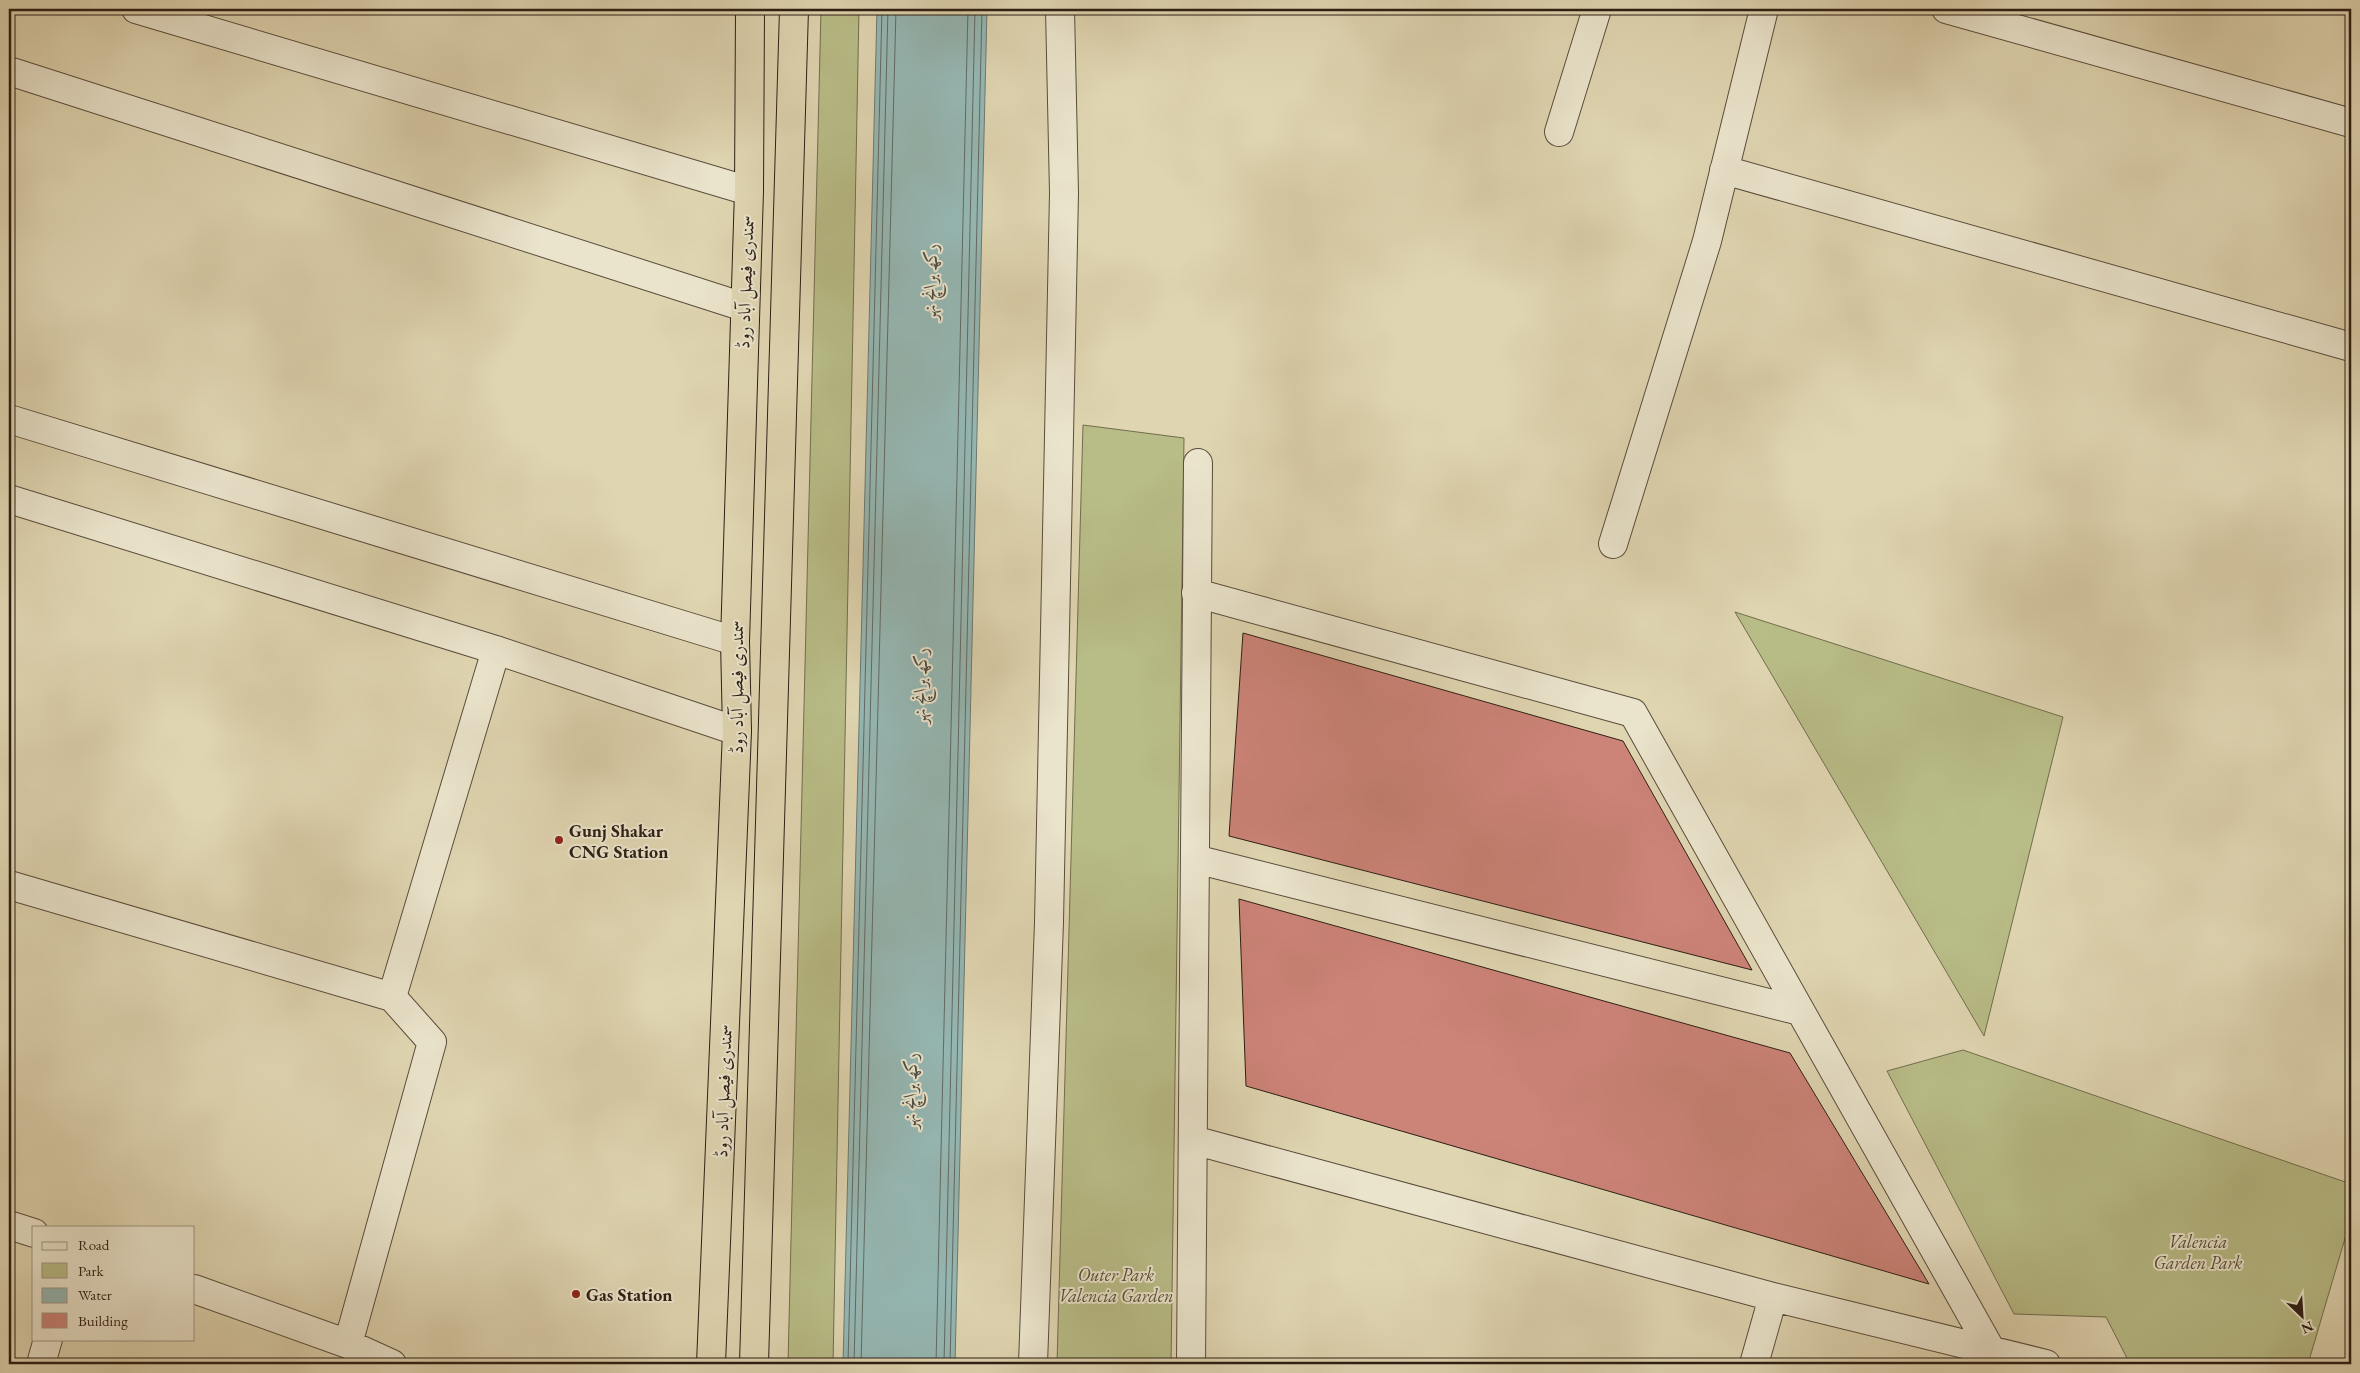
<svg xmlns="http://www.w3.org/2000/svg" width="2360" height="1373" font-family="'EB Garamond',Amiri,serif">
<rect width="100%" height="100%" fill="#dfd5b1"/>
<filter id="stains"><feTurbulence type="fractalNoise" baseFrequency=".004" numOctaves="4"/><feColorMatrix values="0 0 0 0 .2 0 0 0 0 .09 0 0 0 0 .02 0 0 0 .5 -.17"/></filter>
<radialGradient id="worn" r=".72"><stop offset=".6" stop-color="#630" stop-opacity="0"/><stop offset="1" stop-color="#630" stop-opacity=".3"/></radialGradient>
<path fill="#b8bc87" stroke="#726d4e" d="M821,9H859L833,1364H788Z
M1083,425L1184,438L1171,1364H1057Z
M1735,612L2063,717L1984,1036Z
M1963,1050L2351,1184V1218L2308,1364H2130L2106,1317L2014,1314L1887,1071Z"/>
<path fill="#95b7b3" stroke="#6b7a73" d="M877,9H987L955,1364H843Z"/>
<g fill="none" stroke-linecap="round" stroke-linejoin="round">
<path stroke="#616a64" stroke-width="1" d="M848,1364L882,9
M854,1364L888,9
M861,1364L896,9
M936,1364L968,9
M944,1364L975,9
M950,1364L982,9"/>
</g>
<path fill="#cc8378" stroke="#2d1e14" d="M1243,633L1623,741L1752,970L1229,836Z
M1239,899L1790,1053L1929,1284L1246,1086Z"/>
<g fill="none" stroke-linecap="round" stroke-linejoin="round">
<g stroke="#5a4c3b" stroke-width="30">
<path id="minor" d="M136,9L749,191
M1946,9L2351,123
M9,71L744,307
M1559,132L1597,9
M1724,170L2351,347
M9,419L735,641
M9,499L496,650L737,731
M1613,544L1707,241L1764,9
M1196,593L1633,713L1991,1350
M1195,859L1800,1011
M9,885L392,997L432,1042L348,1344
M392,997L496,650
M1193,1140L1773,1297L2046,1364
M9,1225L34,1233
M194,1289L348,1344L392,1364
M41,1364L48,1339
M1033,1364L1049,922L1064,193L1060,9
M1191,1364L1198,463
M1754,1364L1773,1297"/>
</g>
<g stroke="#2d1e14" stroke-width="30">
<path id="highway" d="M711,1364L737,731L735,641L749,191L750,9
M754,1364L794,9"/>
</g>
<use href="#minor" stroke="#eae4cc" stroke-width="28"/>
<use href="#highway" stroke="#dfd5b1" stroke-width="28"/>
</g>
<g fill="#8f2418" stroke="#eae4cc" stroke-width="2">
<circle cx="559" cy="840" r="5"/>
<circle cx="576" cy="1294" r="5"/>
</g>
<g text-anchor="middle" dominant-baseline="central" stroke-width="4" stroke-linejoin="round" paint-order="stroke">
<g font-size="18" fill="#2d1e14" stroke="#eae4cc">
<text transform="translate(745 282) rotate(-88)">سمندری فیصل آباد روڈ</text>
<text transform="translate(736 687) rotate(-90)">سمندری فیصل آباد روڈ</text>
<text transform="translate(723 1091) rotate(-88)">سمندری فیصل آباد روڈ</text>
</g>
<g font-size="18" font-weight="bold" fill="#2d1e14" stroke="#eae4cc" text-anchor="start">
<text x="569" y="830">Gunj Shakar<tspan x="569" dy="21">CNG Station</tspan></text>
<text x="586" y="1294">Gas Station</text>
</g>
<g font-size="18" font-style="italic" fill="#574d36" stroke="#eae4cc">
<text x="2198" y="1241">Valencia<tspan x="2198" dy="21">Garden Park</tspan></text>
<text x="1116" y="1274">Outer Park<tspan x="1116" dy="21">Valencia Garden</tspan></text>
</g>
<g font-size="19" font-style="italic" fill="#4c4c44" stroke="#eae4cc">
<text transform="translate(930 282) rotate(-89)">رکھ برانچ نہر</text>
<text transform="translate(920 686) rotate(-89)">رکھ برانچ نہر</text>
<text transform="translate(910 1091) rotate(-89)">رکھ برانچ نہر</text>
</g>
</g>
<rect width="2360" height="1373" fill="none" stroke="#dfd5b1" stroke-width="30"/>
<rect x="10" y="10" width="2340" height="1353" fill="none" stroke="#2d1e14" stroke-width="2.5"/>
<rect x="15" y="15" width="2330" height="1343" fill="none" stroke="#2d1e14"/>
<rect x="32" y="1226" width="162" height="115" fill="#eae4cc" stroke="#9e9582"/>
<rect x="42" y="1242" width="25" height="8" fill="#eae4cc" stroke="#9e9582"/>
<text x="78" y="1250" font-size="15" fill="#2d1e14">Road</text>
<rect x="42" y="1263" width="25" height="15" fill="#b8bc87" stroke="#9e9582"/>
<text x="78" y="1276" font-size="15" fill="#2d1e14">Park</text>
<rect x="42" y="1288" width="25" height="15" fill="#95b7b3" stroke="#9e9582"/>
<text x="78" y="1300" font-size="15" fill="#2d1e14">Water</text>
<rect x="42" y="1313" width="25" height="15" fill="#cc8378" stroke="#9e9582"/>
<text x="78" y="1326" font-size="15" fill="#2d1e14">Building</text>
<g transform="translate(2302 1316) rotate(155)" stroke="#eae4cc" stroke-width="4" paint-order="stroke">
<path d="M0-4L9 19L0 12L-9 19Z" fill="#2d1e14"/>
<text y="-8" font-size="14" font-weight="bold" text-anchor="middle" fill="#2d1e14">N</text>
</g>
<rect width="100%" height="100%" filter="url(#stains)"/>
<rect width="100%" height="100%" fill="url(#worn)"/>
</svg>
